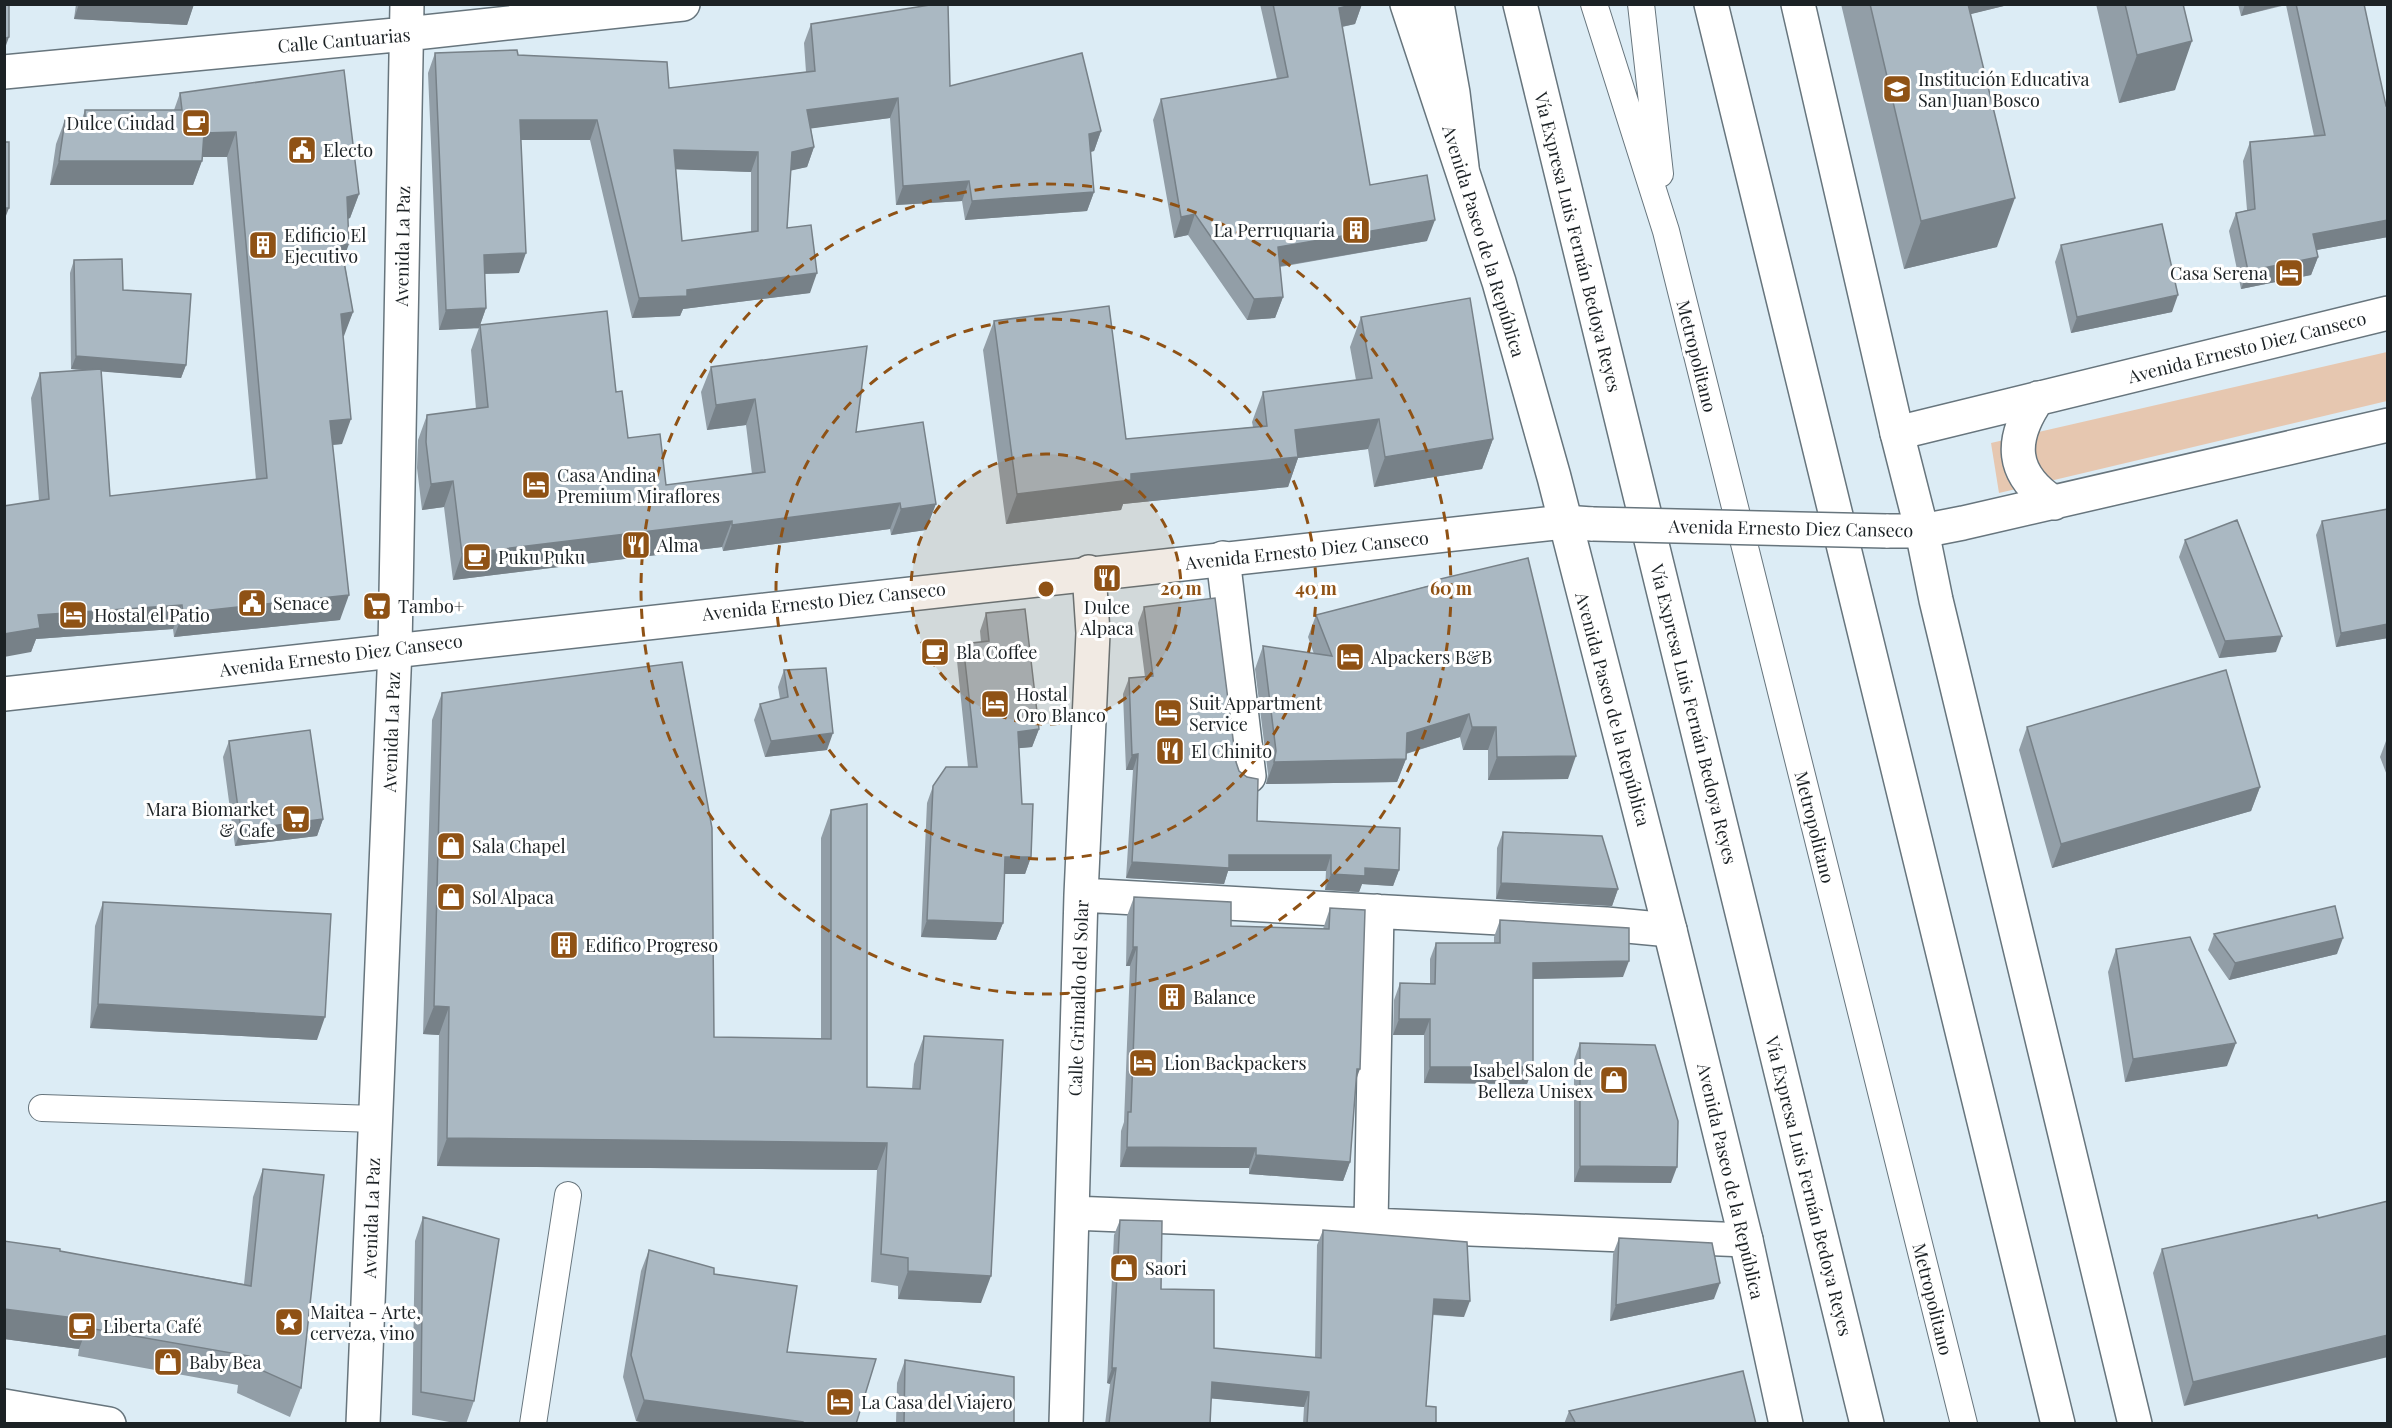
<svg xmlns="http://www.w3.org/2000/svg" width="2392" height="1428" font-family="'Playfair Display',serif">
<rect width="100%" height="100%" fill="#dcecf5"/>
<path fill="#e6c7b0" d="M2387,352V401L1999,493L1991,443Z"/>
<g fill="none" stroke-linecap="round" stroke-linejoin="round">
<g stroke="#67757d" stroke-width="28">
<path id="lane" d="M1594,4L1666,231L1964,1424
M1641,4L1660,174
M42,1108L375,1119
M533,1424L568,1195"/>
</g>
<g stroke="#67757d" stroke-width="36">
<path id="street" d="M4,72L406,34L683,4
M1223,558L1249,776
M1081,895L1606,924L1670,930
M1072,1213L1746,1240
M1371,1224L1377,911
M363,1424L395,648L407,4
M1066,1424L1081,895L1093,633L1089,572"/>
</g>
<g stroke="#67757d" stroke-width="36">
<path id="secondary" d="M2038,398C2009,440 2010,474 2054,503
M1897,433L2388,313
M1886,531H1922L1963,523L2388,425
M4,694C524,633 1045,582 1564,522L1592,524
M4,1406L109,1424"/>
</g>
<g stroke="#67757d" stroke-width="36">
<path id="primary" d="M1407,4L1499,282L1554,477L1670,930L1746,1240L1786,1424
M1798,4L1897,433L1922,531L1936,600L2135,1424"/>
</g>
<g stroke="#67757d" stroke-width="36">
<path id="highway" d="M1437,4L1453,93L1462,167
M1520,4L1867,1424
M1711,4L2058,1424"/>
</g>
<use href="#lane" stroke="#fff" stroke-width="26"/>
<use href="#street" stroke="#fff" stroke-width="33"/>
<use href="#secondary" stroke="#fff" stroke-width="33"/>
<use href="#primary" stroke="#fff" stroke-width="33"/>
<use href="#highway" stroke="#fff" stroke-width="33"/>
<g stroke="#67757d" stroke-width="36" stroke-linecap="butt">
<path id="secondary-bridge" d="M1593,524L1886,531"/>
</g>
<use href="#secondary-bridge" stroke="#fff" stroke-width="33"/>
</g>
<path fill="#929ea7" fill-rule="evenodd" d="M76,4H194L187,25L74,19Z
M1260,4H1362L1355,24L1342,27L1370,185L1427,241L1280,267L1283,297L1275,318L1247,320L1188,235L1174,238L1153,120L1161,99L1277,79Z
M1841,4H2012L1970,14L1997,247L1904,269Z
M2096,4H2183L2175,90L2119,103Z
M2238,4H2364L2386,106H2388V237L2316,250L2318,257L2311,275L2241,289L2229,231L2236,213L2247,210L2243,161L2250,142L2314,136L2286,5L2241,16Z
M811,24L950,86L1101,131L1094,151L1090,152L1094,192L1087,211L965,220L962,201L896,205L890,118L811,128L814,147L807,167L791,170L787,228L810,293L683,309L680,316L632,318L590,140H521L519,273L484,274L486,308L479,328L439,330L428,73L435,53L518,55L669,88L806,72L804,43ZM676,169L751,172V232L682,241Z
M180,93L359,194L350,218L348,219L344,259L353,312L343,336L342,444L332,445L340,620L174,637L173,629L36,639L31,652L39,501L31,398L40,373L84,370L71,369L70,273L74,260L123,290L186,365L181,378L101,371L110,496L256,480L227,157H203L193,185H50L56,144L65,120L82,119L85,110H174Z
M2061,245L2172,312L2071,333L2055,262Z
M1361,317L1493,439L1482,469L1374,487L1368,449L1298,458L1288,487L1123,504L1121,510L1006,524L983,350L994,321L1126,439L1253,427L1252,422L1263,392L1356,380L1350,347Z
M480,325L616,392L628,438L666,485L752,474L746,425L707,430L701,392L711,367L856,432L926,530L891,535L890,529L723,551L722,547L453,580L444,507L422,510L417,468L418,440L427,415L476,409L471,350Z
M2388,509V638L2336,647L2316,535L2322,521Z
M2185,540L2276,652L2219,658L2179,557Z
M1436,580L1568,779L1488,780V750H1463L1460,737L1406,754V759L1397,782L1266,784L1268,774L1255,669L1263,646L1314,654L1308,637L1316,615L1435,584Z
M1144,607L1236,762L1257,821L1399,870L1393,886L1362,884L1359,892L1325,890L1326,871H1228L1224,884L1126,878L1133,770H1126L1123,694L1129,678L1145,677L1138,623Z
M986,613L1039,729L1032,747L1019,748L1022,804L1031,857L1025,874H1004L1003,923L996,940L921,937L927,803L933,786L968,767L957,661L963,644L981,642L980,631Z
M784,670L827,750L765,757L754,720L760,704L780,699L778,687Z
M442,693L714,1037L821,1039V838L831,810L867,1087L912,1089L914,1064L924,1036L981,1303L898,1299V1286L871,1282L877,1170L437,1166L439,1035L423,1034L432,720Z
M2027,727L2260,787L2251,811L2052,868L2019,750Z
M229,741L323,819L317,836L235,846L223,757Z
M2386,741H2388V778L2380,757Z
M1503,832L1618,889L1612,906L1496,899L1497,848Z
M1134,897L1231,926L1323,929L1330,908L1356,1080L1350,1162L1343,1181L1249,1174V1168L1120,1167L1121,1131L1124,1122L1130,966H1126L1127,916Z
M103,902L317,1040L90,1028L95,926Z
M1500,920L1623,977L1533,979V1067L1527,1084L1424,1083V1035H1393L1394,1000L1400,983L1430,984V959L1436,943H1494V937Z
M2214,934L2337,954L2229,980L2208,950Z
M2116,949L2227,1066L2125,1082L2108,972Z
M1580,1043L1671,1183L1574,1182V1060Z
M263,1169L301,1388L290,1417L237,1393L238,1385L78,1356L79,1349L4,1339V1241L244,1284L253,1197Z
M2317,1215L2184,1406L2153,1273L2162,1249Z
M423,1217L474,1401L466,1424H460L412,1415L415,1241Z
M1120,1220L1161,1289L1214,1348L1315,1358L1317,1245L1323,1230L1464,1317L1433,1315L1426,1406L1436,1424H1303L1304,1407L1211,1398L1210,1424H1105L1110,1384L1107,1383L1114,1235Z
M1619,1238L1714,1299L1610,1321L1613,1254Z
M649,1250L714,1274L787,1352L856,1424H650L636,1421L623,1377L641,1271Z
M905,1360L1014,1424H896L897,1383Z
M1569,1411L1756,1424H1564Z"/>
<path fill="#778188" d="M79,4H194L187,25L74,19Z
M1355,4H1362L1355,24L1331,29L1339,8Z
M1949,4H2012L1943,21Z
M2245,4H2286L2241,16Z
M9,37L4,51V39Z
M2192,41L2175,90L2119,103L2137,55Z
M898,98L890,118L800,130L807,110Z
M520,120H597L590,140H513Z
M1101,131L1094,151L1082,154L1089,134Z
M236,132L227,157H195L204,133Z
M814,147L807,167L785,172L792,152Z
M674,150L758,152L751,172L667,169Z
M59,161H202L193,185H50Z
M969,181L962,201L896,205L903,186Z
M1094,192L1087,211L965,220L972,201Z
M359,194L350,218L338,221L347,197Z
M2015,198L1997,247L1904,269L1921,221Z
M4,208H9L4,221Z
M1195,214L1188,235L1174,238L1181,217Z
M1435,220L1427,241L1270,268L1278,247Z
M2388,220V237L2306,252L2313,234Z
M349,244L340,268L341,245Z
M526,253L519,273L476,274L484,255Z
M2318,257L2311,275L2241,289L2248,271Z
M817,273L810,293L683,309L680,316L632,318L639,298L687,290Z
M2178,295L2172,312L2071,333L2077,317Z
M1283,297L1275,318L1247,320L1254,299Z
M486,308L479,328L439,330L446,310Z
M353,312L344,336L332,338L341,314Z
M76,356L186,365L181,378L71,369Z
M755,399L746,425L707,430L716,405Z
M351,419L342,444L321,446L330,421Z
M1379,419L1368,449L1298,458L1288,487L1123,504L1121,510L1006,524L1017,494L1131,474L1295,430Z
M1493,439L1482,469L1374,487L1385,457Z
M453,481L444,507L422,510L431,484Z
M900,503L890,529L723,551L732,525Z
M936,504L926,530L891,535L901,509Z
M732,521L722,547L453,580L462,554Z
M349,595L340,620L174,637L183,613Z
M182,605L173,629L36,639L31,652L4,657V634L38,615Z
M2388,624V638L2336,647L2341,633Z
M2282,636L2276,652L2219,658L2225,641Z
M1469,714L1460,737L1398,756L1407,733Z
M1472,727H1496L1488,750H1463Z
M1039,729L1032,747L1012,749L1018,732Z
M833,733L827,750L765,757L771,741Z
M1138,754L1133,770H1126L1132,755Z
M1576,756L1568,779L1488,780L1497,757Z
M1406,759L1397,782L1266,784L1274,762Z
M2260,787L2251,811L2052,868L2061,844Z
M323,819L317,836L235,846L241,830Z
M1229,855H1331L1326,871H1228L1224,884L1126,878L1132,862Z
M1005,857H1031L1025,874H999Z
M1365,868L1399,870L1393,886L1362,884L1359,892L1325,890L1331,874Z
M1501,883L1618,889L1612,906L1496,899Z
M927,920L1003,923L996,940L921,937Z
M2343,938L2337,954L2229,980L2235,963Z
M1133,947H1137L1130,966H1126Z
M1629,961L1623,977L1527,979L1533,963Z
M98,1004L325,1017L317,1040L90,1028Z
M434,1006L449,1007L439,1035L423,1034Z
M1399,1019H1430L1424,1035H1393Z
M2236,1043L2227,1066L2125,1082L2133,1059Z
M1430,1067H1533L1527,1084L1424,1083Z
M1357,1069H1360L1353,1088Z
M447,1138L887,1143L877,1170L437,1166Z
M1127,1147L1256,1148L1249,1168L1120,1167Z
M1256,1155L1350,1162L1343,1181L1249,1174Z
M1580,1166L1677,1167L1671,1183L1574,1182Z
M908,1271L991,1276L981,1303L898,1299Z
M1720,1283L1714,1299L1610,1321L1616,1305Z
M1434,1299L1470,1301L1464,1317L1429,1314Z
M4,1309L90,1320L79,1349L4,1339Z
M2388,1335V1357L2184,1406L2193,1382Z
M1112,1368H1116L1110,1384L1107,1383Z
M1212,1382L1309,1392L1304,1407L1206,1398Z
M644,1400L803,1422L802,1424H650L636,1421Z"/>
<path fill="#aab8c2" stroke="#778188" stroke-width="1.5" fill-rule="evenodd" d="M4,4H9V37L4,39Z
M936,4H948L950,86L1082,53L1101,131L1089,134L1094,192L972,201L969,181L903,186L898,98L807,110L814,147L792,152L787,228L811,225L817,273L687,290V296L639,298L597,120H520L526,253L484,255L486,308L446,310L435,53L517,50L518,55L667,62L669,88L815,71L811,24ZM674,150L758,152V231L682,241Z
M1273,4H1355L1339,8L1370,185L1427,175L1435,220L1278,247L1283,297L1254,299L1195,214L1181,217L1161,99L1288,77Z
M1870,4H1968L2015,198L1921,221Z
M2125,4H2183L2192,41L2137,55Z
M2296,4H2364L2386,106H2388V220L2313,234L2318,257L2248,271L2236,213L2255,209L2250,142L2325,135Z
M344,70L359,194L347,197L349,244L341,245L353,312L341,314L351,419L330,421L349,595L183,613L182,605L38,615L40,628L4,634V506L49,499L40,373L101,369L110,496L267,478L236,132L204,133L202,161H59L65,120L85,119V110H182L180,93Z
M4,142H9V208H4Z
M2162,224L2178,295L2077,317L2061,245Z
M122,259L123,290L191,294L186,365L76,356L74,260Z
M1470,298L1493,439L1385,457L1379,419L1295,430L1298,457L1131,474V480L1017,494L994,321L1109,306L1126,439L1267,426L1263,392L1372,378L1361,317Z
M607,311L616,392L622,391L628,438L660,434L666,485L765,472L755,399L716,405L711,367L867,346L856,432L923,422L936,504L901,509L900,503L732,525V521L462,554L453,481L431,484L426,442L427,415L488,407L480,325Z
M2388,509V624L2341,633L2322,521Z
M2237,520L2282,636L2225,641L2185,540Z
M1528,558L1576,756L1497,757L1496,727H1472L1469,714L1407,733L1406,759L1274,762L1276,751L1263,646L1332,656L1316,615L1437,584L1436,580Z
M1215,598L1236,762L1239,771L1247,777L1258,779L1257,821L1400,828L1399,870L1365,868V876L1331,874V855H1229V868L1132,862L1138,754L1132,755L1129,678L1153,676L1144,607Z
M1025,609L1039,729L1018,732L1022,804H1033L1031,857H1005L1003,923L927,920L933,786L946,767H977L963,644L989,641L986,613Z
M682,662L712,828L714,1037L831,1039V810L867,804V1087L920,1089L924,1036L1003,1040L991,1276L908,1271V1258L881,1254L887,1143L447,1138L449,1007L434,1006L442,693Z
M826,668L833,733L771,741L760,704L788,697L784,670Z
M2226,670L2260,787L2061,844L2027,727Z
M310,730L323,819L241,830L229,741Z
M1503,832L1602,836L1618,889L1501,883Z
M1134,897L1231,902V926L1329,929L1330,908L1365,910L1360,1069H1357L1350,1162L1256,1155V1148L1127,1147L1128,1112H1131L1137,947H1133Z
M103,902L331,914L325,1017L98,1004Z
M2335,906L2343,938L2235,963L2214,934Z
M1500,920L1629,928V961L1533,963V1067H1430V1019H1399L1400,983L1435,984L1436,943H1500Z
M2190,937L2236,1043L2133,1059L2116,949Z
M1580,1043L1655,1045L1678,1121L1677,1167L1580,1166Z
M263,1169L324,1175L301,1388L248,1364L249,1356L88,1328L90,1320L4,1309V1241L60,1249V1251L251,1286Z
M2388,1201V1335L2193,1382L2162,1249L2317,1215L2318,1218Z
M423,1217L499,1239L474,1401L421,1392Z
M1120,1220L1162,1221L1161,1289L1214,1290V1348L1321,1358L1323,1230L1467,1242L1470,1301L1434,1299L1426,1406L1436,1407V1424H1307L1309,1392L1212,1382L1210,1424H1109L1116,1368H1112Z
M1619,1238L1712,1243L1720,1283L1616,1305Z
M649,1250L714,1268V1274L797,1286L787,1352L876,1359L856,1424H803V1422L644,1400L631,1355Z
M905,1360L1014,1377V1424H904Z
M1743,1371L1756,1424H1576L1569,1411Z"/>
<circle cx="1046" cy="589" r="135" fill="#8f5215" fill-opacity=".12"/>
<g fill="none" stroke="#8f5215" stroke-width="3" stroke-dasharray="10 8">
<circle cx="1046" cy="589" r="135"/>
<circle cx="1046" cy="589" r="270"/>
<circle cx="1046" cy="589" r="405"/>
</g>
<defs>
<g id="school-square" transform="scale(1.5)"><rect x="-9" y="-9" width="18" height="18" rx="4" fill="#8f5215" stroke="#fff"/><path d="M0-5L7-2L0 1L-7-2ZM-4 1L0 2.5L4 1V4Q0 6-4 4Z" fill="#fff"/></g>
<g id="cafe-square" transform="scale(1.5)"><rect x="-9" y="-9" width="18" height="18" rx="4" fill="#8f5215" stroke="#fff"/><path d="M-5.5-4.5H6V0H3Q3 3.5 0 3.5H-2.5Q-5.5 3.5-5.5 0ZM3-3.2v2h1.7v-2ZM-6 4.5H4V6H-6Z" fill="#fff"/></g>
<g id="civic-square" transform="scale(1.5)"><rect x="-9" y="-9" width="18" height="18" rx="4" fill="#8f5215" stroke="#fff"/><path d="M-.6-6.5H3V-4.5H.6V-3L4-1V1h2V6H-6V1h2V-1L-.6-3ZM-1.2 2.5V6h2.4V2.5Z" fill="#fff"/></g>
<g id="building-square" transform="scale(1.5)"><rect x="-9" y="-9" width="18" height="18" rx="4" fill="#8f5215" stroke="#fff"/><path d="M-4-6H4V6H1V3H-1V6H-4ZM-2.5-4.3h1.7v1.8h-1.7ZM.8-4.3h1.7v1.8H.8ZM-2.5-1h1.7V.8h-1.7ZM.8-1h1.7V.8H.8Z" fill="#fff"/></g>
<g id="hotel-square" transform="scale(1.5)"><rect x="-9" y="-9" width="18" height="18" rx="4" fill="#8f5215" stroke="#fff"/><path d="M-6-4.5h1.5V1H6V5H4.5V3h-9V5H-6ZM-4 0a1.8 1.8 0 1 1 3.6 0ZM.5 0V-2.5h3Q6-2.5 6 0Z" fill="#fff"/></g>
<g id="restaurant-square" transform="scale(1.5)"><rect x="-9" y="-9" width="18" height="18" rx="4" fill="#8f5215" stroke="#fff"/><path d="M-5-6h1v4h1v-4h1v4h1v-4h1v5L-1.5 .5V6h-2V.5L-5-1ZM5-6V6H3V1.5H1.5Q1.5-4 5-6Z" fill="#fff"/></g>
<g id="supermarket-square" transform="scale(1.5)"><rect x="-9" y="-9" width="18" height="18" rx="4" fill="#8f5215" stroke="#fff"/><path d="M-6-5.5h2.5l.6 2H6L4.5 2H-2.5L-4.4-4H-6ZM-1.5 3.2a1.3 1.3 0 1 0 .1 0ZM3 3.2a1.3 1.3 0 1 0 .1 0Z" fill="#fff"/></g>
<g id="shop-square" transform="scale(1.5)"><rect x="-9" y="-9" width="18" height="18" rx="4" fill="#8f5215" stroke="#fff"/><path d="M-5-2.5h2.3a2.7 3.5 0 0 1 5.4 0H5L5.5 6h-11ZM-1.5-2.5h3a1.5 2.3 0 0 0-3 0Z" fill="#fff"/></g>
<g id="sight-square" transform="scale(1.5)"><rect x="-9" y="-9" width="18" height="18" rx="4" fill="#8f5215" stroke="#fff"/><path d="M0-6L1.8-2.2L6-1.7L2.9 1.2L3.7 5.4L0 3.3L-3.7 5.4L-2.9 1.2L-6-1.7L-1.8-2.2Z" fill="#fff"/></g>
</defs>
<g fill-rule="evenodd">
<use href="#school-square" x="1897" y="89"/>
<use href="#cafe-square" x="196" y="123"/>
<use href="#civic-square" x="302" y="150"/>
<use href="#building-square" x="1356" y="230"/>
<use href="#building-square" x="263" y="245"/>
<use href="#hotel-square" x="2289" y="273"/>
<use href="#hotel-square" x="536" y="485"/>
<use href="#restaurant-square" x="636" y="545"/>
<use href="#cafe-square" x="477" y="557"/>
<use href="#restaurant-square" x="1107" y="578"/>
<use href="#civic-square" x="252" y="603"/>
<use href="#supermarket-square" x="377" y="606"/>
<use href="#hotel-square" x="73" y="615"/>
<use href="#cafe-square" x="935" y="652"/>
<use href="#hotel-square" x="1350" y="657"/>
<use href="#hotel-square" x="995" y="704"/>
<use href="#hotel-square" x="1168" y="713"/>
<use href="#restaurant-square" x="1170" y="751"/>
<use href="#supermarket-square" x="296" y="819"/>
<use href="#shop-square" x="451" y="846"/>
<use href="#shop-square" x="451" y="897"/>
<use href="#building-square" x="564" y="945"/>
<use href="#building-square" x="1172" y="997"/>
<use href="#hotel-square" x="1143" y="1063"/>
<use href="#shop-square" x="1614" y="1080"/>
<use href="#shop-square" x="1124" y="1268"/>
<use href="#sight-square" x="289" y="1322"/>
<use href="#cafe-square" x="82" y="1326"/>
<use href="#shop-square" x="168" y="1362"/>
<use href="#hotel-square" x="840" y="1402"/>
</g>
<g text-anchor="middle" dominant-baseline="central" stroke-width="6" stroke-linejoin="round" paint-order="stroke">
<g font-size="18" fill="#1c2225" stroke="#fff">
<text transform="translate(344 40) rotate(-5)">Calle Cantuarias</text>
<text transform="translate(1484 241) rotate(73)">Avenida Paseo de la República</text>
<text transform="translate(1578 242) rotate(76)">Vía Expresa Luis Fernán Bedoya Reyes</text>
<text transform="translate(402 246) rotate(-89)">Avenida La Paz</text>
<text transform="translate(2247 347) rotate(-14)">Avenida Ernesto Diez Canseco</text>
<text transform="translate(1697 356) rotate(76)">Metropolitano</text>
<text transform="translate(1791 528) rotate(1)">Avenida Ernesto Diez Canseco</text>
<text transform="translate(1307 550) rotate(-6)">Avenida Ernesto Diez Canseco</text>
<text transform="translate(824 601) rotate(-6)">Avenida Ernesto Diez Canseco</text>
<text transform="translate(341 655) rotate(-7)">Avenida Ernesto Diez Canseco</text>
<text transform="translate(1613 709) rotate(75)">Avenida Paseo de la República</text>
<text transform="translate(1694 714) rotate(76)">Vía Expresa Luis Fernán Bedoya Reyes</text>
<text transform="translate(391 732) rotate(-88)">Avenida La Paz</text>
<text transform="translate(1815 827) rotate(76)">Metropolitano</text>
<text transform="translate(1078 998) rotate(-88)">Calle Grimaldo del Solar</text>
<text transform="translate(1731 1181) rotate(77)">Avenida Paseo de la República</text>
<text transform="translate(1809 1186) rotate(76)">Vía Expresa Luis Fernán Bedoya Reyes</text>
<text transform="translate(371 1218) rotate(-88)">Avenida La Paz</text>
<text transform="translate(1933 1299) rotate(76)">Metropolitano</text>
</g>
<g font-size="18" fill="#1c2225" stroke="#fff" text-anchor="start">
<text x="1918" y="79">Institución Educativa<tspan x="1918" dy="21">San Juan Bosco</tspan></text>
<text x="175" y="123" text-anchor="end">Dulce Ciudad</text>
<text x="323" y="150">Electo</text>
<text x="1335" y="230" text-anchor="end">La Perruquaria</text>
<text x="284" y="235">Edificio El<tspan x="284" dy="21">Ejecutivo</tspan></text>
<text x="2268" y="273" text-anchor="end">Casa Serena</text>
<text x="557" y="475">Casa Andina<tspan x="557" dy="21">Premium Miraflores</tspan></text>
<text x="657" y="545">Alma</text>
<text x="498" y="557">Puku Puku</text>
<text x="273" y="603">Senace</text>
<text x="398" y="606">Tambo+</text>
<text x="1107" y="607" text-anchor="middle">Dulce<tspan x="1107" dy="21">Alpaca</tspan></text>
<text x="94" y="615">Hostal el Patio</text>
<text x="956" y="652">Bla Coffee</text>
<text x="1371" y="657">Alpackers B&amp;B</text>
<text x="1016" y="694">Hostal<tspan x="1016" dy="21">Oro Blanco</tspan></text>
<text x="1189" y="703">Suit Appartment<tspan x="1189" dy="21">Service</tspan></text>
<text x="1191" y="751">El Chinito</text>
<text x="275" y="809" text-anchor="end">Mara Biomarket<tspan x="275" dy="21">&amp; Cafe</tspan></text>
<text x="472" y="846">Sala Chapel</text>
<text x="472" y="897">Sol Alpaca</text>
<text x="585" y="945">Edifico Progreso</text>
<text x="1193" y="997">Balance</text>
<text x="1164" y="1063">Lion Backpackers</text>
<text x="1593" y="1070" text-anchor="end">Isabel Salon de<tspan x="1593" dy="21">Belleza Unisex</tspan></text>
<text x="1145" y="1268">Saori</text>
<text x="310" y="1312">Maitea - Arte,<tspan x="310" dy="21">cerveza, vino</tspan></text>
<text x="103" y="1326">Liberta Café</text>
<text x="189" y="1362">Baby Bea</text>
<text x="861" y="1402">La Casa del Viajero</text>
</g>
</g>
<circle cx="1046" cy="589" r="9" fill="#8f5215" stroke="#fff" stroke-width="3"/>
<g font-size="18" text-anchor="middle" font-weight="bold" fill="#8f5215" stroke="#fff" stroke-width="6" stroke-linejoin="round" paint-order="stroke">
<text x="1181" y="595">20 m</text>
<text x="1316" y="595">40 m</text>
<text x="1451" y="595">60 m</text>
</g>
<rect width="2392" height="1428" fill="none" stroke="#1c2225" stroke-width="12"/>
</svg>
